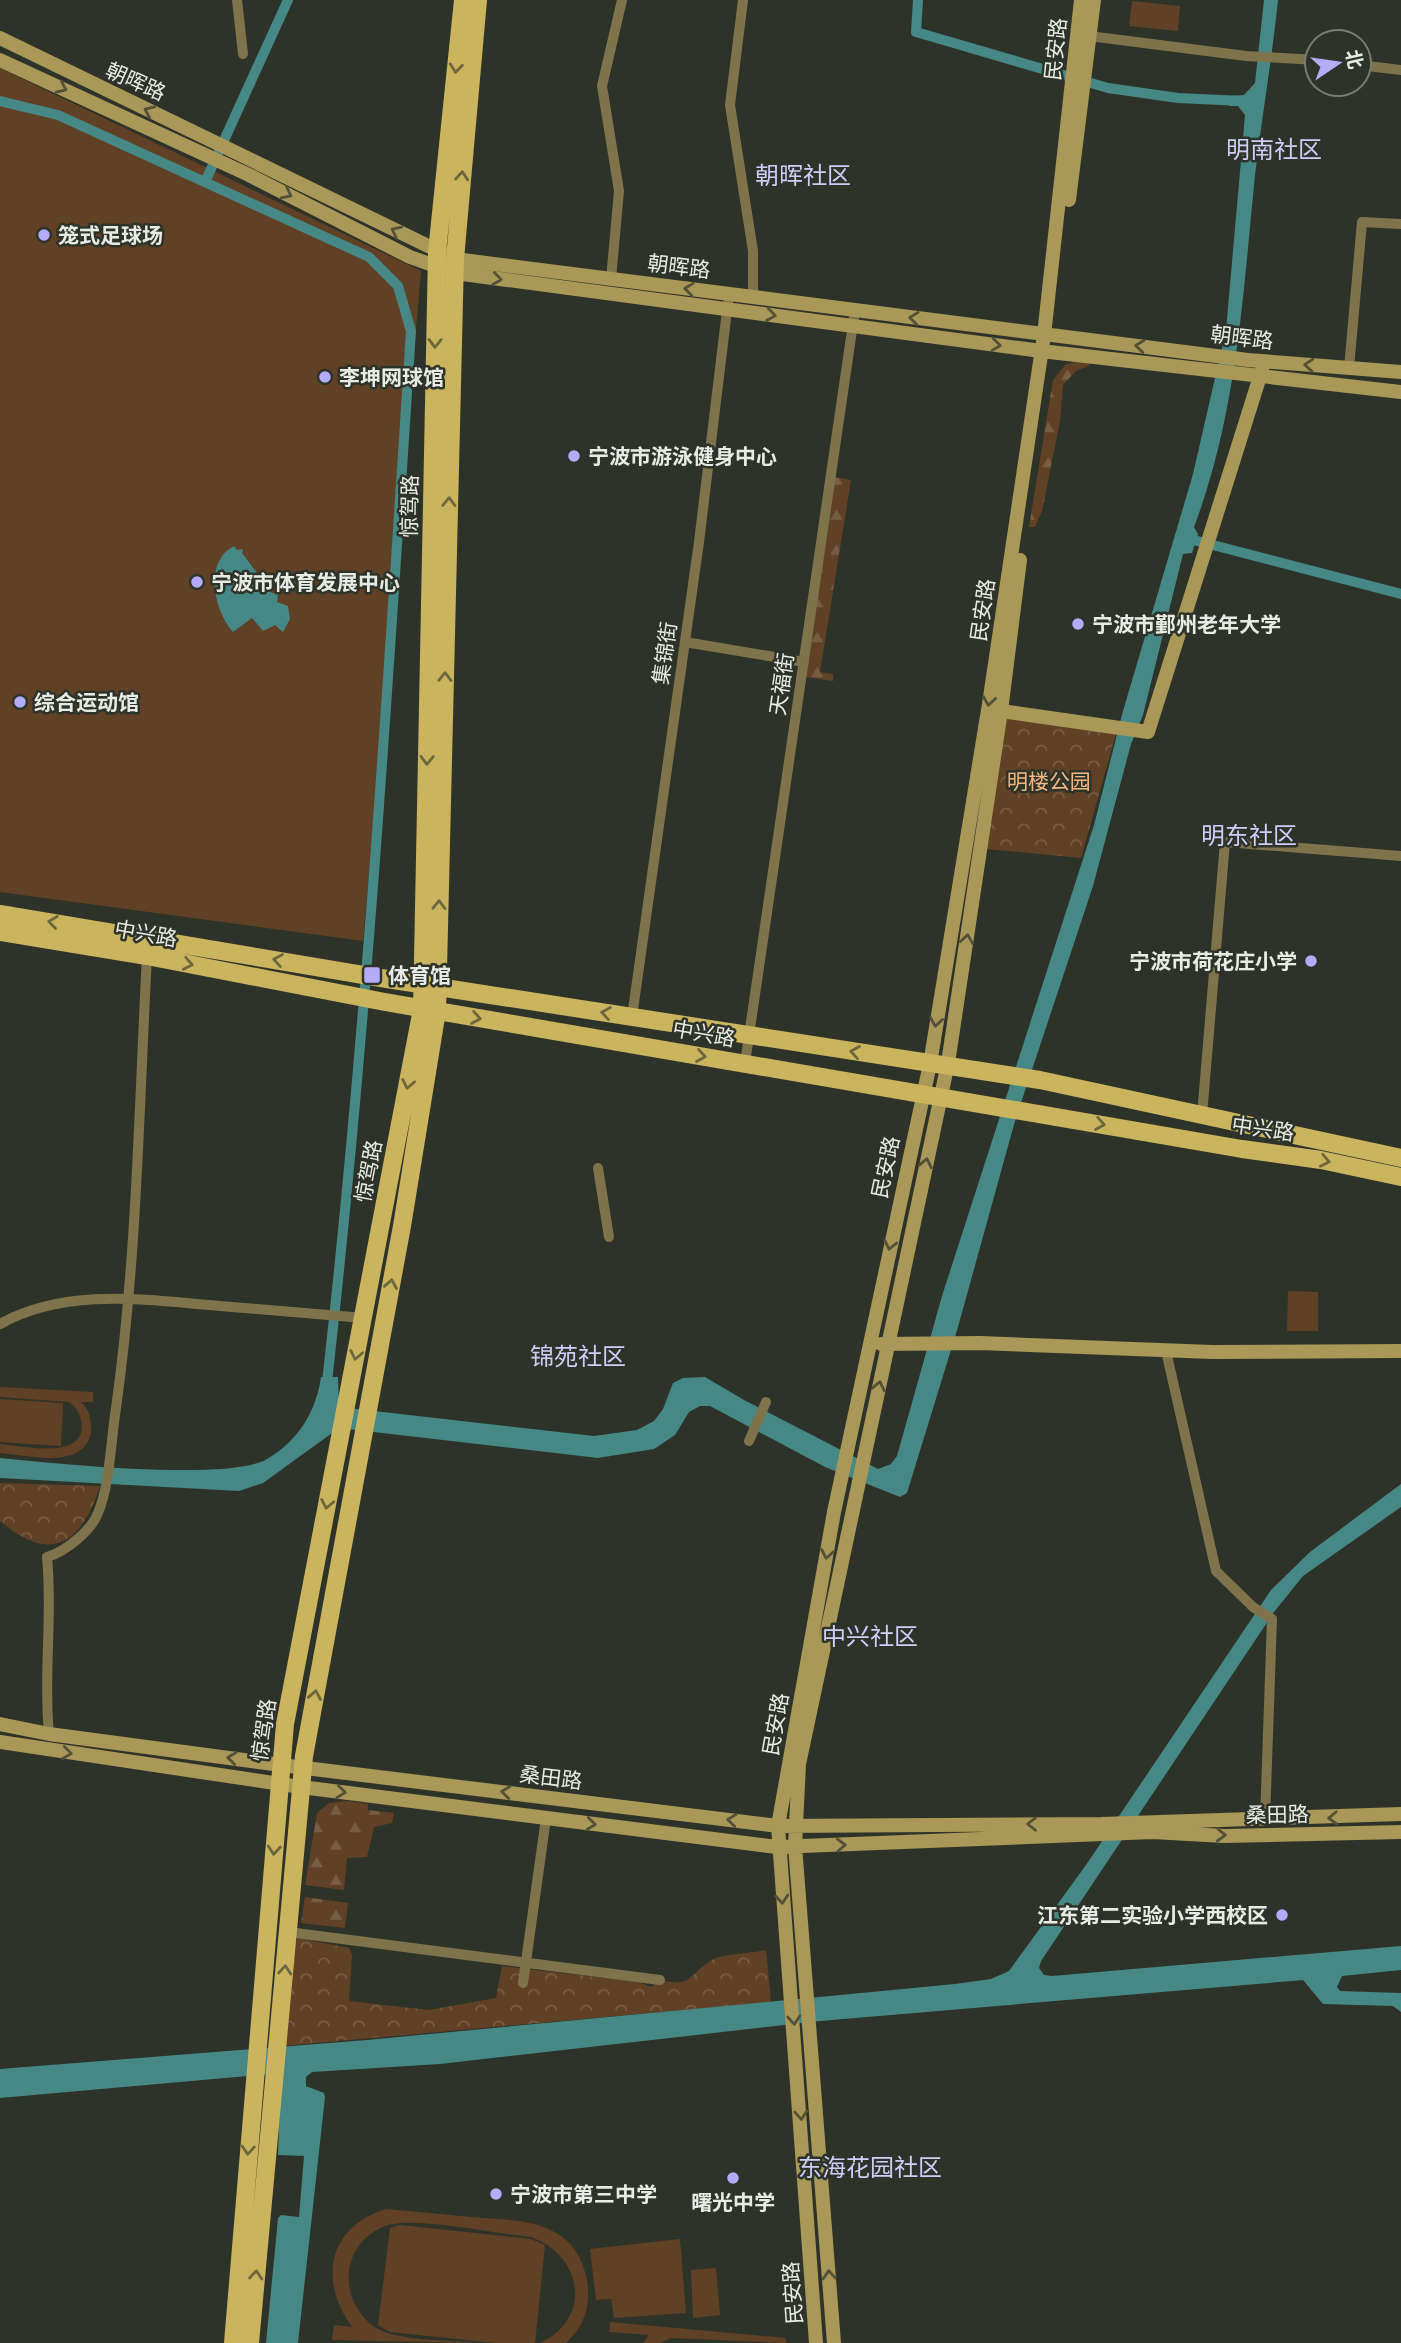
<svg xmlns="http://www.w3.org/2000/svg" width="1401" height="2343" font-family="'Titillium Web','Noto Sans SC',sans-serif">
<defs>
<pattern id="forest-firs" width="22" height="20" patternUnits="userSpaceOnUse" patternTransform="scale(1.75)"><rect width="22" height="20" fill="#604125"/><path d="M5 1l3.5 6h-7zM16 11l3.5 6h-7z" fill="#775d44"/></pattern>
<pattern id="park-crowns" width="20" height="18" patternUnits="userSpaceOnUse" patternTransform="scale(1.75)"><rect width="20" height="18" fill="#604125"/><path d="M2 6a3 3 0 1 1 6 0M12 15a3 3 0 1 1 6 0" fill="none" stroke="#775d44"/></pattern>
</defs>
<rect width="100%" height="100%" fill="#2e3329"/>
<path fill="url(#forest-firs)" d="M1088,359L1090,365L1076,371L1063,385L1060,421L1042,511L1035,527H1029L1053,380L1066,364Z
M833,477L851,480L820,672L833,674V681L805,677Z
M348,1801L368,1804V1810L394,1813L392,1823L374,1827L367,1857L347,1858L344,1890L305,1885L317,1813L329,1803Z
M305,1897L348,1903L345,1928L301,1923Z"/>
<path fill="url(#park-crowns)" d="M1006,718L1116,734L1081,858L986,849Z
M0,1483L100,1486C81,1545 50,1564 0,1521Z
M298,1938L349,1948L352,1955L349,2001L429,2010L496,1998L502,1966L638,1982L651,1987L660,1980C694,1988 688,1974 712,1960C721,1954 753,1953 766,1950L771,2002L283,2046L290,1949Z"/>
<path fill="#604125" d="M1132,1L1180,6L1178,31L1129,26Z
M0,68L421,271L363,941L0,892Z
M1288,1291L1318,1292V1331H1287Z
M0,1387L93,1392V1402H81C89,1409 92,1420 91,1432C84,1471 27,1455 0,1453V1444C22,1446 82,1460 82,1426C81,1415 77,1408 69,1402L0,1397Z
M0,1399L63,1403L61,1446L0,1442Z
M386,2209C415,2212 443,2214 472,2217C522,2221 575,2219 587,2280C591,2305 585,2326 566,2343H540C593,2318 583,2256 531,2237C500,2234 420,2218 393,2224C341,2235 333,2302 378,2329C400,2341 452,2340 478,2343L332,2340L334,2325L352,2327C318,2280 328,2227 386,2209Z
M401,2225L531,2239L545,2245L535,2343H496L390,2332L378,2325L390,2228Z
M680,2239L686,2313L614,2318L611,2299L596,2300L590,2249Z
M716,2268L720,2315L693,2318L691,2270Z
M610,2322L786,2338V2343L671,2338L660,2343H643L649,2335L609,2332Z"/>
<path fill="#458885" d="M1264,0H1278C1272,59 1262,116 1255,175C1243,294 1237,414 1194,527L1198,534L1192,553L1183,554L1143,715L1131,744L1093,886L1015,1121L958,1327L907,1493L900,1497L825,1467L710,1406H700L689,1412L675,1435L654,1449L598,1458L339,1428L263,1483L239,1491L0,1478V1458C52,1463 228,1482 267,1459C298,1441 316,1412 321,1377H338L339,1407L594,1436L637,1430L654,1421L663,1409L673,1383L683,1378L705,1377L744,1400L878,1469L891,1464L897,1456L942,1296L1094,825L1123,711L1193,474L1226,330L1245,115L1238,106H1229L1230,96L1244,95L1255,83Z
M234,546L237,550L243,549L242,553L272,593L278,594L277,602L288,606L290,619L283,632L275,625L263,631L252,618L233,632C214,611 203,562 234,546Z
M1401,1484V1507L1303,1576L1274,1612L1041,1961L1039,1968L1044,1975L1052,1976L1401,1946V1970L1342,1976L1337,1987L1340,1991L1401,1993V2012L1393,2006L1323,2004L1303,1980L820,2021L440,2064L312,2072L306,2077V2086L324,2093L325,2097L298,2343H266L278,2218L281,2215L299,2217L304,2156L278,2155L281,2073L0,2098V2069L367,2040L955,1984L991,1979L1009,1971L1086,1865L1271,1590L1310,1552Z"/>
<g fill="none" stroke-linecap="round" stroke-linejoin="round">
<path stroke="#458885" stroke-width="10" d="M918,0L916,32L1108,88L1178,98L1243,101
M0,101L58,115L369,257L398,286L411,331C388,685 366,1038 326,1391
M205,182L288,0
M1182,537L1401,594"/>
<path stroke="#7e734b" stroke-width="10" d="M237,0L243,54
M743,0L730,105L753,251V297
M1089,36L1246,56L1317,60
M1359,65L1401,70
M611,279L619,191L602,86L622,0
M1349,368L1362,222L1401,224
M685,642L804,662
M632,1017L699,542L729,294
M745,1063L855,310
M1202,1115L1225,842L1401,856
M598,1168L609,1237
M0,1324C67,1287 147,1300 220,1306C268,1310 316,1314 364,1318
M1166,1351L1216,1571L1253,1607L1272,1619L1265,1820
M749,1441L766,1402
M49,1734C43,1675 53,1616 47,1557C65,1552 91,1531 98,1513C110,1485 111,1439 116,1408C137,1259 139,1106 147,956
M288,1932L660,1980
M523,1983L546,1818"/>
<path stroke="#a99857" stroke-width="14" d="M0,38L455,259L1248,360L1401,372
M0,60L249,175L410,257L455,273L1041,351L1401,392
M1069,200L1094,0
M1001,711L1148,732L1262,370
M881,1344L980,1343L1212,1352L1401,1351
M0,1724L49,1734L281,1765L778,1826L1101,1824L1401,1814
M0,1742L301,1787L777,1847L1153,1832L1224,1836L1401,1832
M816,2343L778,1826L834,1512L930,1064L989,704L1044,335L1081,0
M834,2343L795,1846L799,1764L948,1063L1001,711L1020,560"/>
<path stroke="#cbb45e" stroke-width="18" d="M0,914L387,979L1040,1080L1401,1158
M0,932L147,956L385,1002L1242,1149L1321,1160L1401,1177
M233,2343L285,1724L422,1009L437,252L463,0
M250,2343L304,1756L402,1226L437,1011L455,259L478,0"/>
</g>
<defs><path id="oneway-chevron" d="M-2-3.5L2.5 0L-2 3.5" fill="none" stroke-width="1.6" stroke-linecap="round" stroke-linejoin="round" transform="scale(1.75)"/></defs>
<g stroke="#6d673e">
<use href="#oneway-chevron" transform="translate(456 68) rotate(96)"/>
<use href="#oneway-chevron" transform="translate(462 176) rotate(-85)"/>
<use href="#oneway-chevron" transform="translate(435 343) rotate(91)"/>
<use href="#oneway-chevron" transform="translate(449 502) rotate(-89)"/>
<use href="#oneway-chevron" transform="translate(445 677) rotate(-89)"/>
<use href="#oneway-chevron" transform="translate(427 760) rotate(91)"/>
<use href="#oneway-chevron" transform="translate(439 905) rotate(-89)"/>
<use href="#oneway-chevron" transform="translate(53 922) rotate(-172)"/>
<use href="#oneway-chevron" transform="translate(278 960) rotate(-170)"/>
<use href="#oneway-chevron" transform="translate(188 964) rotate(11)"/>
<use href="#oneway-chevron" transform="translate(606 1013) rotate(-171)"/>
<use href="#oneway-chevron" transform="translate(476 1018) rotate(10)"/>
<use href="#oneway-chevron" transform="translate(855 1052) rotate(-171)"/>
<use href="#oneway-chevron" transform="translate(701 1056) rotate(10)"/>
<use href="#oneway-chevron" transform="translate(408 1084) rotate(101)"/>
<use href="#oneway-chevron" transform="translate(1100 1124) rotate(10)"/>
<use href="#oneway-chevron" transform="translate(1325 1161) rotate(11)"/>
<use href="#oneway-chevron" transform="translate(391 1284) rotate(-80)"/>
<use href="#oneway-chevron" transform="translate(356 1355) rotate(101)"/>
<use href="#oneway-chevron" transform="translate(327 1504) rotate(101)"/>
<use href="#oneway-chevron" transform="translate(315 1695) rotate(-80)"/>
<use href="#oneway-chevron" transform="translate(274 1850) rotate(95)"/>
<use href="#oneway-chevron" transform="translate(285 1970) rotate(-85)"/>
<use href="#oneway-chevron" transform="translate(248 2150) rotate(94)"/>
<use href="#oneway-chevron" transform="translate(256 2275) rotate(-85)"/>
</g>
<g stroke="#535137">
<use href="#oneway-chevron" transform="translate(62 88) rotate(25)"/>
<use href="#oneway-chevron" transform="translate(149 111) rotate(-156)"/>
<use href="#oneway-chevron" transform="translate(287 194) rotate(27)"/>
<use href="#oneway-chevron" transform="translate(396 231) rotate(-153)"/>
<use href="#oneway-chevron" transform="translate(497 279) rotate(8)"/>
<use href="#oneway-chevron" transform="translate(689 289) rotate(-173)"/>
<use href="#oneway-chevron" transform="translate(771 315) rotate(8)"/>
<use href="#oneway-chevron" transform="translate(914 318) rotate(-173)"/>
<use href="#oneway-chevron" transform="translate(996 345) rotate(7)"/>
<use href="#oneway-chevron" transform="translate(1140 346) rotate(-174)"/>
<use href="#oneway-chevron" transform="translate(1309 365) rotate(-176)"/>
<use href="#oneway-chevron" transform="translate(989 701) rotate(99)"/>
<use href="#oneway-chevron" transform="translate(967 939) rotate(-81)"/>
<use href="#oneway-chevron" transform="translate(936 1022) rotate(99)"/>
<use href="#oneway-chevron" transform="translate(926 1163) rotate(-78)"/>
<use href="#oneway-chevron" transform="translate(890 1245) rotate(102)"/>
<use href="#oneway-chevron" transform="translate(879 1386) rotate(-78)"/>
<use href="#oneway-chevron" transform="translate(827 1554) rotate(100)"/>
<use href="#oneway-chevron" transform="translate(67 1753) rotate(8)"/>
<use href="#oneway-chevron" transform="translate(232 1758) rotate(-173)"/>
<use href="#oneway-chevron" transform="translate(341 1792) rotate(7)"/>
<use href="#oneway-chevron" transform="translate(506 1792) rotate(-173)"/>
<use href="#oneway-chevron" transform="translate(1333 1818) rotate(178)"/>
<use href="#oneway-chevron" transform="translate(732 1820) rotate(-173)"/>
<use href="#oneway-chevron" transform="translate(591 1824) rotate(7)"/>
<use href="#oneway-chevron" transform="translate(1032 1824) rotate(-180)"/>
<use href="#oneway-chevron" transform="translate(1221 1835) rotate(2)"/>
<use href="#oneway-chevron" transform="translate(841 1845) rotate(-2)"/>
<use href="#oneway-chevron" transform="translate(782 1899) rotate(85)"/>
<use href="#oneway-chevron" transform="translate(794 2020) rotate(85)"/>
<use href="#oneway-chevron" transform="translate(801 2115) rotate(86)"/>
<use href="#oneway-chevron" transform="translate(829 2275) rotate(-94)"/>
</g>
<g fill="#b4acf9" stroke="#2e3329" stroke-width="2.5">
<circle cx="44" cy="235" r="7"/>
<circle cx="325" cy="377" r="7"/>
<circle cx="574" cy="456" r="7"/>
<circle cx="197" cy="582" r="7"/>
<circle cx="1078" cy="624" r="7"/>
<circle cx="20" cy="702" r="7"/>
<circle cx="1311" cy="961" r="7"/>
<rect x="363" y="966" width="18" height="18" rx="3.5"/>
<circle cx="1282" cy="1915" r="7"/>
<circle cx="733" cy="2178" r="7"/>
<circle cx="496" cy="2194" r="7"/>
</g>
<g text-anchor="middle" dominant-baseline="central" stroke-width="5" stroke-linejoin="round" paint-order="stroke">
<g font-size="21" fill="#e8ebe5" stroke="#2e3329">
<text transform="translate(1055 49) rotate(-84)">民安路</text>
<text transform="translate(136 81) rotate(24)">朝晖路</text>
<text transform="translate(679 266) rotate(7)">朝晖路</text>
<text transform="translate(1242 337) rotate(7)">朝晖路</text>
<text transform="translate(409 506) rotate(-89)">惊驾路</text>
<text transform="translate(982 610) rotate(-82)">民安路</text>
<text transform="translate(664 653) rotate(-82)">集锦街</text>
<text transform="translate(781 684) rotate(-82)">天福街</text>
<text transform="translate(146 933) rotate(10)">中兴路</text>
<text transform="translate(704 1033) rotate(10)">中兴路</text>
<text transform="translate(1263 1128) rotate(8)">中兴路</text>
<text transform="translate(885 1167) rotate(-78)">民安路</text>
<text transform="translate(368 1171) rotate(-79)">惊驾路</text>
<text transform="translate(775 1724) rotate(-80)">民安路</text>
<text transform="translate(263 1730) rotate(-82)">惊驾路</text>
<text transform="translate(551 1777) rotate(7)">桑田路</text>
<text transform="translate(1277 1814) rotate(-1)">桑田路</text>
<text transform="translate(792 2293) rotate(-94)">民安路</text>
</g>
<g font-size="21" font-weight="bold" fill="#e8ebe5" stroke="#2e3329" text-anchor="start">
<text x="58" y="235">笼式足球场</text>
<text x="339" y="377">李坤网球馆</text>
<text x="588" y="456">宁波市游泳健身中心</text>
<text x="211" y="582">宁波市体育发展中心</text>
<text x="1092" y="624">宁波市鄞州老年大学</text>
<text x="34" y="702">综合运动馆</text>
<text x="1297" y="961" text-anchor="end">宁波市荷花庄小学</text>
<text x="388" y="975">体育馆</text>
<text x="1268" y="1915" text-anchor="end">江东第二实验小学西校区</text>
<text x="510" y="2194">宁波市第三中学</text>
<text x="733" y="2202" text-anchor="middle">曙光中学</text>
</g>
<g font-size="21" fill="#f3b781" stroke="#2e3329">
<text x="1049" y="781">明楼公园</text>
</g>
<g font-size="24" fill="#cfcdf8" stroke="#2e3329">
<text x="1274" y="149">明南社区</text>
<text x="803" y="175">朝晖社区</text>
<text x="1249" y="835">明东社区</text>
<text x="578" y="1356">锦苑社区</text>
<text x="870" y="1636">中兴社区</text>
<text x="870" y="2167">东海花园社区</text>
</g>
</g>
<g transform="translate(1338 63) rotate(77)"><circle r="33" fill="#2e3329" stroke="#787d74" stroke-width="2"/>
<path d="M0-5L12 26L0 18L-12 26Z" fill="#b4acf9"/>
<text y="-10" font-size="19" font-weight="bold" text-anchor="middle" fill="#e8ebe5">北</text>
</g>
</svg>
